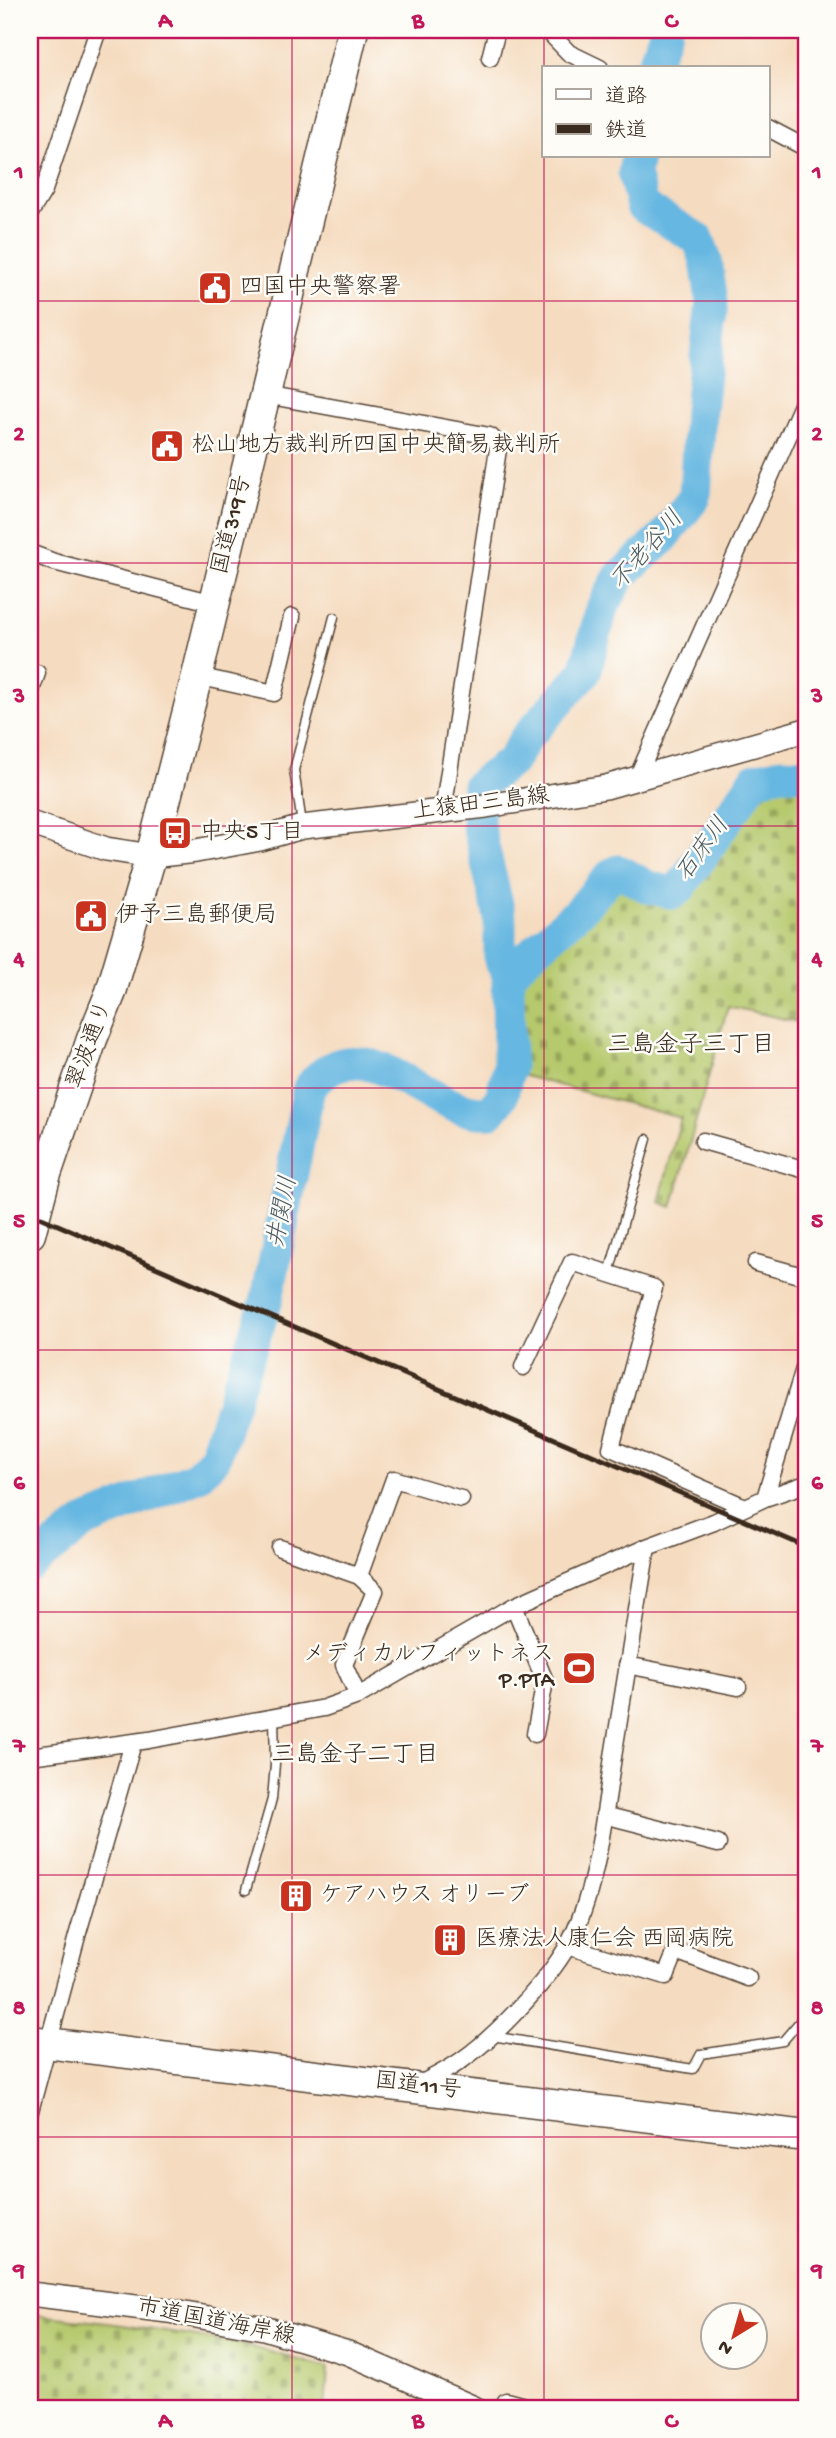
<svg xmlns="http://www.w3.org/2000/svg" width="836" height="2438" font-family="'Gochi Hand','Klee One',sans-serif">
<defs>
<pattern id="cemetery-stones" width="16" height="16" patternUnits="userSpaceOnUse" patternTransform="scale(1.75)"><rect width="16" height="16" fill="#b6c96d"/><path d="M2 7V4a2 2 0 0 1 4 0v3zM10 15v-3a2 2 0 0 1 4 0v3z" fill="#95a359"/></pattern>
</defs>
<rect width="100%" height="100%" fill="#fdfcf7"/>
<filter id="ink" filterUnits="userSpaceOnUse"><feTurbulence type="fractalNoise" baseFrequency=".0143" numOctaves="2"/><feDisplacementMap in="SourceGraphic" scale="14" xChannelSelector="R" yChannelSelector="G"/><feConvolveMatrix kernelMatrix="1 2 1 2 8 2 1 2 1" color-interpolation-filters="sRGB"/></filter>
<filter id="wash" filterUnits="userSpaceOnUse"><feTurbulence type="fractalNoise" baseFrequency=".00686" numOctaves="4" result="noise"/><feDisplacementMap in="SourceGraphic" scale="28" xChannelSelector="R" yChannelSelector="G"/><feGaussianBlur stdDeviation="1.57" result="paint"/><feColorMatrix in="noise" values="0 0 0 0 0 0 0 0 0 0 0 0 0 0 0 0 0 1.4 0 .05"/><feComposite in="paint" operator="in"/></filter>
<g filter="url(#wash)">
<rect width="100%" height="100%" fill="#f5dbbf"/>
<path fill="url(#cemetery-stones)" stroke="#787a46" stroke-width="2" d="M777,779L806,780V1024L728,1006L672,1207L659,1202L681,1118L517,1074V976L563,934L608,883L617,879L670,899L687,895L760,786Z
M30,2314L116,2324L241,2344L328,2368L325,2408H30Z"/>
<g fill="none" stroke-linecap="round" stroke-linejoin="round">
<path stroke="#66b7e1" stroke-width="33" d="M652,68L666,30
M508,974L579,911L612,874L619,871L648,887L673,893L679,889L755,779L781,773L806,774
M30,1565L86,1522L197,1476L214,1459L267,1299L309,1088C363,1017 427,1118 490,1112L501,1098L509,1067L508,974L500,960V917L478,825V786L512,761L525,739L585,672L602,608L620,576L663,538L695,497L700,411L712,302L706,260L698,239L642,206L634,174L637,156"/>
</g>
</g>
<g filter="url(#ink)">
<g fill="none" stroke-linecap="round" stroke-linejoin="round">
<g stroke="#574536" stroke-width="11">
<path id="lane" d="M302,824L294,770L334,617
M609,1273L647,1139
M246,1890L272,1799L275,1764L274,1717
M492,2036L693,2069L701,2054L783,2041L806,2014"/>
</g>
<g stroke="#574536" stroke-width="19">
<path id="street" d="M547,30L569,53L600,68
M490,58L497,30
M768,128L806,148
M30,213L44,190L98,30
M265,395L490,436L497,443L498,449L443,811
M30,553L54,562L214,603
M197,676L274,693L292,617
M30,693L37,673
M637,778L806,396
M703,1141L806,1170
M756,1263L806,1277
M523,1367L572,1262L654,1288L611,1448L745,1507
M765,1498L806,1362
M280,1548L359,1576
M514,1606L545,1681L535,1734
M627,1665L738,1687
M358,1696L344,1665L375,1591L359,1576L394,1479L461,1499
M30,1756L149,1740L324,1708L358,1696L514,1606L647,1547L714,1522L765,1498L806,1484
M604,1815L718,1844
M567,1946L666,1976L676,1951L748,1978
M416,2086C432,2078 448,2070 462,2060C496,2036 546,1983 567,1947C597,1893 604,1817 613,1757C624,1687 636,1617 647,1547
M30,2111L77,1936L133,1743
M502,2408L506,2401L532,2408"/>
</g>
<g stroke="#574536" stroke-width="26">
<path id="secondary" d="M30,823L106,849L151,856L196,851L260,839L302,827L486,806L606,787L806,730
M30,2294L168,2311L264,2328L348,2353L474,2408"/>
</g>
<g stroke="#574536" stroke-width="33">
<path id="highway" d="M30,1234L45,1177L92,1039L111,992L151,856L197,676L353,30
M30,2041L806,2136"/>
</g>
<use href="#lane" stroke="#fff" stroke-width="8"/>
<use href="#street" stroke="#fff" stroke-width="16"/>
<use href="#secondary" stroke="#fff" stroke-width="23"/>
<use href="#highway" stroke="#fff" stroke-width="30"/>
<path stroke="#3b2a1e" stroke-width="5" d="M30,1213L806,1547"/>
</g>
</g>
<path fill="none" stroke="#c2185b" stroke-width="2" stroke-opacity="0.55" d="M292,30V2408M544,30V68M544,156V2408M30,301H806M30,563H806M30,826H806M30,1088H806M30,1350H806M30,1612H806M30,1875H806M30,2137H806"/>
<defs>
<g id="civic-square" transform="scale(1.75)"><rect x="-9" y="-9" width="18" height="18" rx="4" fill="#c8321e" stroke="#fdfcf7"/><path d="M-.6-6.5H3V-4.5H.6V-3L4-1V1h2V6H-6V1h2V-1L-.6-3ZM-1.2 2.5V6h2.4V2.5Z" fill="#fff"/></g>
<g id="bus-square" transform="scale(1.75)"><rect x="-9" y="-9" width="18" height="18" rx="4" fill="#c8321e" stroke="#fdfcf7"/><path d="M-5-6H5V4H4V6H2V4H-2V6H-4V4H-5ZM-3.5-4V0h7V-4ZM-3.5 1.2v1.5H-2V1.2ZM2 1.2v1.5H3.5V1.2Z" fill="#fff"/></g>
<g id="stadium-square" transform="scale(1.75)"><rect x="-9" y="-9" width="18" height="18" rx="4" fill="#c8321e" stroke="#fdfcf7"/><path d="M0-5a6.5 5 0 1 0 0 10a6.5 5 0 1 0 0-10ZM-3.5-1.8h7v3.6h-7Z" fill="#fff"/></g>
<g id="building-square" transform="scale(1.75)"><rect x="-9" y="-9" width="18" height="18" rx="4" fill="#c8321e" stroke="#fdfcf7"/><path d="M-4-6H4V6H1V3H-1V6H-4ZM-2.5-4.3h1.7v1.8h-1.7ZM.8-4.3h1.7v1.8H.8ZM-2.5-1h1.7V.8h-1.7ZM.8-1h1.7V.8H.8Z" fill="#fff"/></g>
</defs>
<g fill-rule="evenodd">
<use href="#civic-square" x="215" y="288"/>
<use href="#civic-square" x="167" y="446"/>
<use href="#bus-square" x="175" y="833"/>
<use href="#civic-square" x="91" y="916"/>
<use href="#stadium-square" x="579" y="1668"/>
<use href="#building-square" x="296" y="1896"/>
<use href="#building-square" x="450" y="1940"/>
</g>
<g text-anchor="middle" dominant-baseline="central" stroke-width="5" stroke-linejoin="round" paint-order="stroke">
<g font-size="23" fill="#3b2a1e" stroke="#fdfcf7" text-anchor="start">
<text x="240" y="288">四国中央警察署</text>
<text x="192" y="446">松山地方裁判所四国中央簡易裁判所</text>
<text x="200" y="833">中央5丁目</text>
<text x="116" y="916">伊予三島郵便局</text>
<text x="554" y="1655" text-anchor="end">メディカルフィットネス<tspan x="554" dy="26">P.PTA</tspan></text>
<text x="320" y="1896">ケアハウス オリーブ</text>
<text x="475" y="1940">医療法人康仁会 西岡病院</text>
</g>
<g font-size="23" fill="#3b2a1e" stroke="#fdfcf7">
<text transform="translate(233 525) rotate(-76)">国道319号</text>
<text transform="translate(481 805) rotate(-7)">上猿田三島線</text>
<text transform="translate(91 1045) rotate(-70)">翠波通り</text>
<text transform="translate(418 2087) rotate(7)">国道11号</text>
<text transform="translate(216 2323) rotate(11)">市道国道海岸線</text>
</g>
<g font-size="24" font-style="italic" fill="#4a5b62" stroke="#fdfcf7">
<text transform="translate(648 551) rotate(-49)">不老谷川</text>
<text transform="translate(704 850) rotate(-54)">石床川</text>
<text transform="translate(284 1212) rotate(-79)">井関川</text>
</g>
<g font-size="24" fill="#3b2a1e" stroke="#fdfcf7">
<text x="691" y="1046">三島金子三丁目</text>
<text x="355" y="1756">三島金子二丁目</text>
</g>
</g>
<rect width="836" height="2438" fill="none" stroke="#fdfcf7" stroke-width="77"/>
<rect x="542" y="66" width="228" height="91" fill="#fdfcf7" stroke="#afa8a0" stroke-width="2"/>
<rect x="556" y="89" width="35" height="10" fill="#ffffff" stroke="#afa8a0" stroke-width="2"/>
<text x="605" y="102" font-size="21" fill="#3b2a1e">道路</text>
<rect x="556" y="124" width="35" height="10" fill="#3b2a1e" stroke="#afa8a0" stroke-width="2"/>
<text x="605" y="136" font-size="21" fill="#3b2a1e">鉄道</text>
<g transform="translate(734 2336) rotate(217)"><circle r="33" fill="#fdfcf7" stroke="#afa8a0" stroke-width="2"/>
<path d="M0-5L12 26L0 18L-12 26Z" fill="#c8321e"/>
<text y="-10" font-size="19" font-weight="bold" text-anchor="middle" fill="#3b2a1e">N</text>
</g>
<rect x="38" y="38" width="760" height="2362" fill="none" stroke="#c2185b" stroke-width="2.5"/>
<g font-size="23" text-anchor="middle" font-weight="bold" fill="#c2185b">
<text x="165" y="27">A</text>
<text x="418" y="27">B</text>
<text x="671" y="27">C</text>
<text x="19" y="178">1</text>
<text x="817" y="178">1</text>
<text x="19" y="440">2</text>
<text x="817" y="440">2</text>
<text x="19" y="702">3</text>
<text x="817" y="702">3</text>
<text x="19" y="965">4</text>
<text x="817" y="965">4</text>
<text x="19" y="1227">5</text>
<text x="817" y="1227">5</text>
<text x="19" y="1489">6</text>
<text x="817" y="1489">6</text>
<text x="19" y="1752">7</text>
<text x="817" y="1752">7</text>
<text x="19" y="2014">8</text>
<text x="817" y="2014">8</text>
<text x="19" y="2276">9</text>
<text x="817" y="2276">9</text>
<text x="165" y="2427">A</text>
<text x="418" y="2427">B</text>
<text x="671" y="2427">C</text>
</g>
</svg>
